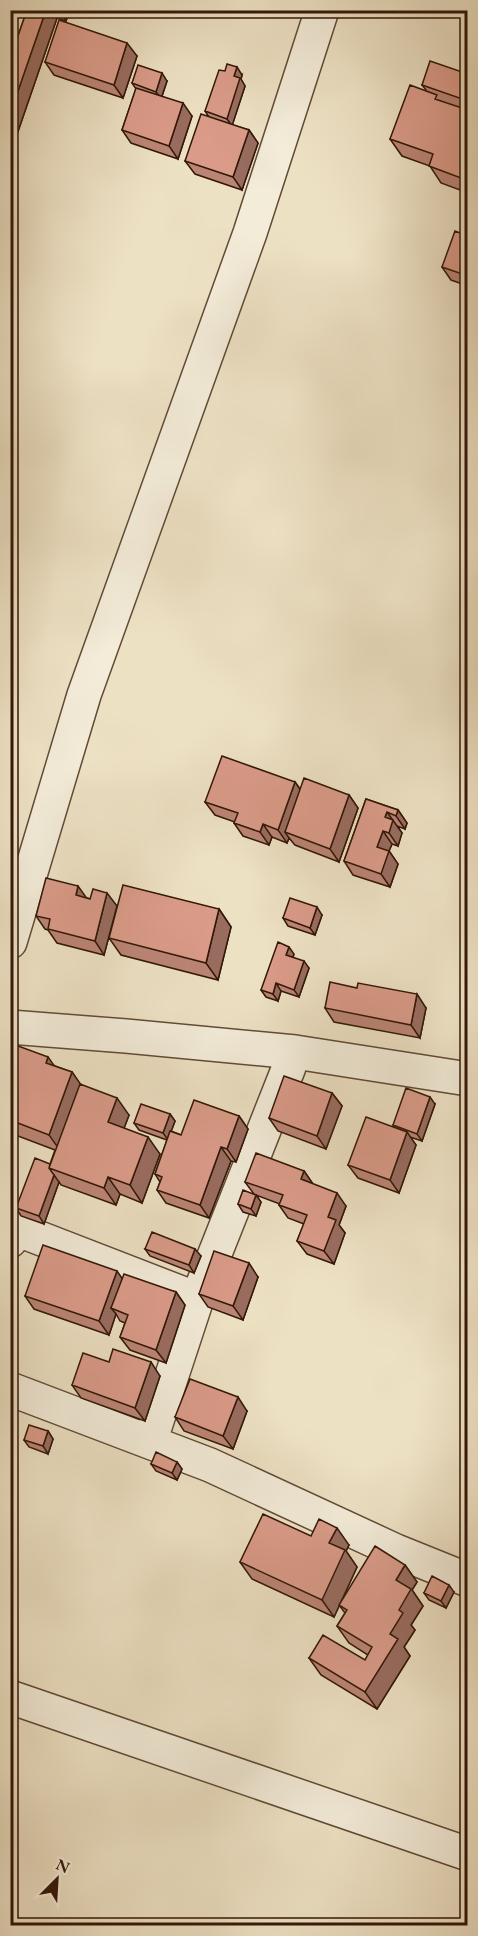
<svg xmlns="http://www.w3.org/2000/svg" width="478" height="1936" font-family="'EB Garamond',serif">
<rect width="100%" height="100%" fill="#ede1c4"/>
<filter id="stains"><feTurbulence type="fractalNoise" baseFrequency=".00333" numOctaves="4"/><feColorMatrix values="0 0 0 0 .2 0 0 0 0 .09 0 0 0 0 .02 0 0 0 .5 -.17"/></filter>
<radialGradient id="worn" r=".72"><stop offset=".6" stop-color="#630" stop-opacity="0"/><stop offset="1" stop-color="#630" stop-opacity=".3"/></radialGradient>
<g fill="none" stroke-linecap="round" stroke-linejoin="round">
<g stroke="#614a36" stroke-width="36">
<path id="minor" d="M10,942L84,695L250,233L322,10
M10,1027L126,1036L295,1052L468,1079
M10,1241L16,1229L197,1299
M10,1389L210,1465L396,1551L468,1580
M150,1442L197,1299L289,1067
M10,1697L468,1854"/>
</g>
<use href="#minor" stroke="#f3ecd9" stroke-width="33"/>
</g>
<path fill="#bb8576" stroke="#321707" stroke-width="1.5" d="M27,10H70L66,21L57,18L14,143L10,142V59Z
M137,56L123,98L54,75L45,62Z
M468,74V193L441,183L430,166L402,156L390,139L426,90L422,85Z
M242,75L241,79L245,86L232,125L249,130L258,143L242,190L195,174L185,161L209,117L205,111Z
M167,81L162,96L192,116L178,159L131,143L122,130L136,89L132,83Z
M468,236V286L451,280L442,267Z
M295,782L300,789L349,795L358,808L339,862L295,845L289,838L287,843L272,837L269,845L243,836L234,823L235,822L215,815L205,802Z
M366,799L398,810L407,823L405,829L397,826L402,833L398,846L392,844L389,851L398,864L390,887L353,875L344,861Z
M87,898L117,906L104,955L57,943L48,930L45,929L36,916Z
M219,909L231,927L218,980L121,955L109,938Z
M322,915L315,935L288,926L283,918Z
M294,954L293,957L309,968L299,997L281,991L278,1001L266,997L261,990Z
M325,1008H426L420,1038L334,1022Z
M10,1043L55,1066L72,1072L80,1084L129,1115L124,1128L160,1154L142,1203L120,1194L116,1205L61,1185L59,1182L44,1224L21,1216L16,1208L50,1164L55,1150L10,1133Z
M332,1093L342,1106L326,1149L278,1131L269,1118Z
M435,1104L422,1141L410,1137L416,1145L399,1193L358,1178L348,1165L395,1128L393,1125Z
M170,1114L175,1121L171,1131L181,1135L239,1116L248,1129L236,1162L231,1161L209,1218L166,1203L157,1190L160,1182L155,1174L167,1140L139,1130L134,1123Z
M304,1171L313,1184L346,1206L339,1225L345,1233L334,1264L307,1254L297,1241L304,1224L288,1218L279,1205L280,1204L256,1195L261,1202L256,1216L243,1212L238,1204L254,1194L245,1182Z
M145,1249L201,1256L194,1273L150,1256Z
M258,1277L243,1320L208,1307L199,1294Z
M122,1278L176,1292L185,1305L166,1363L130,1350L120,1337L125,1323L120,1321L116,1314L109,1335L34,1309L25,1296Z
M109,1362L160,1376L145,1421L81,1398L72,1385Z
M247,1411L233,1449L184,1431L175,1417Z
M48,1431L53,1439L48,1454L29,1447L24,1440Z
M177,1462L182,1469L177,1480L156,1471L151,1464Z
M311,1536L349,1545L346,1551L357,1567L334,1617L252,1579L240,1562Z
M405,1565L417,1582L412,1590L423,1606L411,1625L415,1630L404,1647L410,1656L377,1709L321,1675L309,1658L365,1660L368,1655L349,1643L337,1626L345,1613L339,1605Z
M454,1592L446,1608L429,1600L424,1593Z"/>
<path fill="#996c60" stroke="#321707" stroke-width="1.5" d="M46,10H52L57,18L14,143L10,138V114Z
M59,10H70L66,21Z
M127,43L137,56L123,98L114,85Z
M237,67L242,75L241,79L245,86L232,126L227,119L234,76Z
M162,73L167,81L161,99L156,92Z
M183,103L192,116L178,159L169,146Z
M249,130L258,143L242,190L233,177Z
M465,165L468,170V188L461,178Z
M295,782L304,795L285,832L289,838L287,843L278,830Z
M349,795L358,808L339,862L330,849Z
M398,810L407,823L405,829L396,816Z
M387,812L402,833L398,846L389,833L385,817Z
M263,824L272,837L269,845L260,832Z
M383,831L392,844L389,851L398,864L390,887L381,874L377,847Z
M78,886L88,900L76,895Z
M107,893L117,906L104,955L95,941Z
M317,907L322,915L315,935L310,928Z
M219,909L231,927L218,980L206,963Z
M289,947L294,954L291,962L286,955Z
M304,961L309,968L299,997L294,990Z
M276,983L281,991L278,1001L273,994Z
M417,994L426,1008L420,1038L411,1025Z
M48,1057L60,1074L46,1063Z
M72,1072L84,1089L61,1152L49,1135Z
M332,1093L342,1106L326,1149L317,1136Z
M430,1097L435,1104L422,1141L417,1134Z
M117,1098L129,1115L120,1139L108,1122Z
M170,1114L175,1121L168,1140L163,1133Z
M239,1116L248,1129L236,1162L227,1149Z
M407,1132L416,1145L399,1193L390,1180Z
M148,1137L160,1154L142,1203L130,1185Z
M221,1147L231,1161L209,1218L200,1205Z
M10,1166L14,1171L10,1179Z
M304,1171L313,1184L301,1179Z
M54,1175L59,1182L44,1224L39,1216Z
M108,1177L120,1194L116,1205L104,1188Z
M337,1193L346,1206L339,1225L345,1233L334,1264L324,1251L328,1217Z
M256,1195L261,1202L256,1216L251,1209Z
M195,1249L201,1256L194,1273L189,1265Z
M249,1263L258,1277L243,1320L233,1306Z
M117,1271L126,1284L111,1308L116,1314L109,1335L99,1321Z
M176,1292L185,1305L166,1363L156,1350Z
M151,1362L160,1376L145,1421L135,1408Z
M238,1397L247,1411L233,1449L223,1436Z
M48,1431L53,1439L48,1454L43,1446Z
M177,1462L182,1469L177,1480L172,1473Z
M337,1528L349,1545L346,1551L357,1567L334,1617L322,1600L329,1543Z
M405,1565L417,1582L412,1590L423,1606L411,1625L415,1630L404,1647L410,1656L377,1709L365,1692L390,1634L399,1610L396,1580Z
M449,1585L454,1592L446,1608L441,1601Z"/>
<path fill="#da9b89" stroke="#321707" stroke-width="1.5" d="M27,10H46L10,114V59Z
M59,20L127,43L114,85L45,62Z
M430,61L468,74V101L422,85Z
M227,64L237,67L234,76L240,78L227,119L205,111L219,70L225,71Z
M138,65L162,73L156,92L132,83Z
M410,85L437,95L435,99L468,110V166L465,165L461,178L429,166L433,154L390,139Z
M136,88L183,103L169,146L122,130Z
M201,114L249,130L233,177L185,161Z
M455,231L468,236V276L442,267Z
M222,756L295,782L278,830L263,824L260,832L234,823L238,813L205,802Z
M304,778L349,795L330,849L285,832Z
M366,799L398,810L396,816L387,812L385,817L393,820L389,833L383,831L377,847L389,851L381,874L344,861Z
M46,878L78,886L76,895L90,899L93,889L107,893L95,941L48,929L50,919L36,916Z
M123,885L219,909L206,963L109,938Z
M290,898L317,907L310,928L283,918Z
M278,942L289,947L286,955L304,961L294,990L276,983L273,994L261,990Z
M330,982L357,988L358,983L417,994L411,1025L325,1008Z
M10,1043L48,1057L46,1063L72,1072L49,1135L10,1120Z
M284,1076L332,1093L317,1136L269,1118Z
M80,1084L117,1098L108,1122L148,1137L130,1185L108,1177L104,1188L49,1168Z
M406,1088L430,1097L417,1134L393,1125Z
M194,1100L239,1116L227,1149L221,1147L200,1205L157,1190L162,1177L155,1174L170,1131L181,1135Z
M141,1104L170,1114L163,1133L134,1123Z
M366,1117L407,1132L390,1180L348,1165Z
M256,1153L304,1171L301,1179L337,1193L328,1217L336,1220L324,1251L297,1241L307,1215L279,1205L283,1195L245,1182Z
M35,1158L50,1164L49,1168L54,1175L39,1216L16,1208Z
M243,1190L256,1195L251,1209L238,1204Z
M152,1232L195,1249L189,1265L145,1249Z
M43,1245L117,1271L99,1321L25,1296Z
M214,1251L249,1263L233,1306L199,1294Z
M124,1274L176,1292L156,1350L120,1337L128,1315L111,1308Z
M113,1349L151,1362L135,1408L72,1385L83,1353L109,1362Z
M190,1379L238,1397L223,1436L175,1417Z
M29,1425L48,1431L43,1446L24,1440Z
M156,1452L177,1462L172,1473L151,1464Z
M263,1514L311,1536L319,1519L337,1528L329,1543L345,1550L322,1600L240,1562Z
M375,1546L405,1565L396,1580L411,1589L399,1610L403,1613L390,1634L398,1639L365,1692L309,1658L323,1635L365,1660L372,1647L337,1626L347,1610L339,1605Z
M432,1576L449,1585L441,1601L424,1593Z"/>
<rect width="478" height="1936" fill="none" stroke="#ede1c4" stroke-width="36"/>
<rect x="12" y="12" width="454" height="1912" fill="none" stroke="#321707" stroke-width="3"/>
<rect x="18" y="18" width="442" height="1900" fill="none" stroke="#321707" stroke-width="1.5"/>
<g transform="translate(57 1879) rotate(24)" stroke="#f3ecd9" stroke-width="4.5" paint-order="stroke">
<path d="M0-4.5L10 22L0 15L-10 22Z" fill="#321707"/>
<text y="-9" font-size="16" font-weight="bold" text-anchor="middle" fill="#321707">N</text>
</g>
<rect width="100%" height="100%" filter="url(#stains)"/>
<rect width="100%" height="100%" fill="url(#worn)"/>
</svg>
